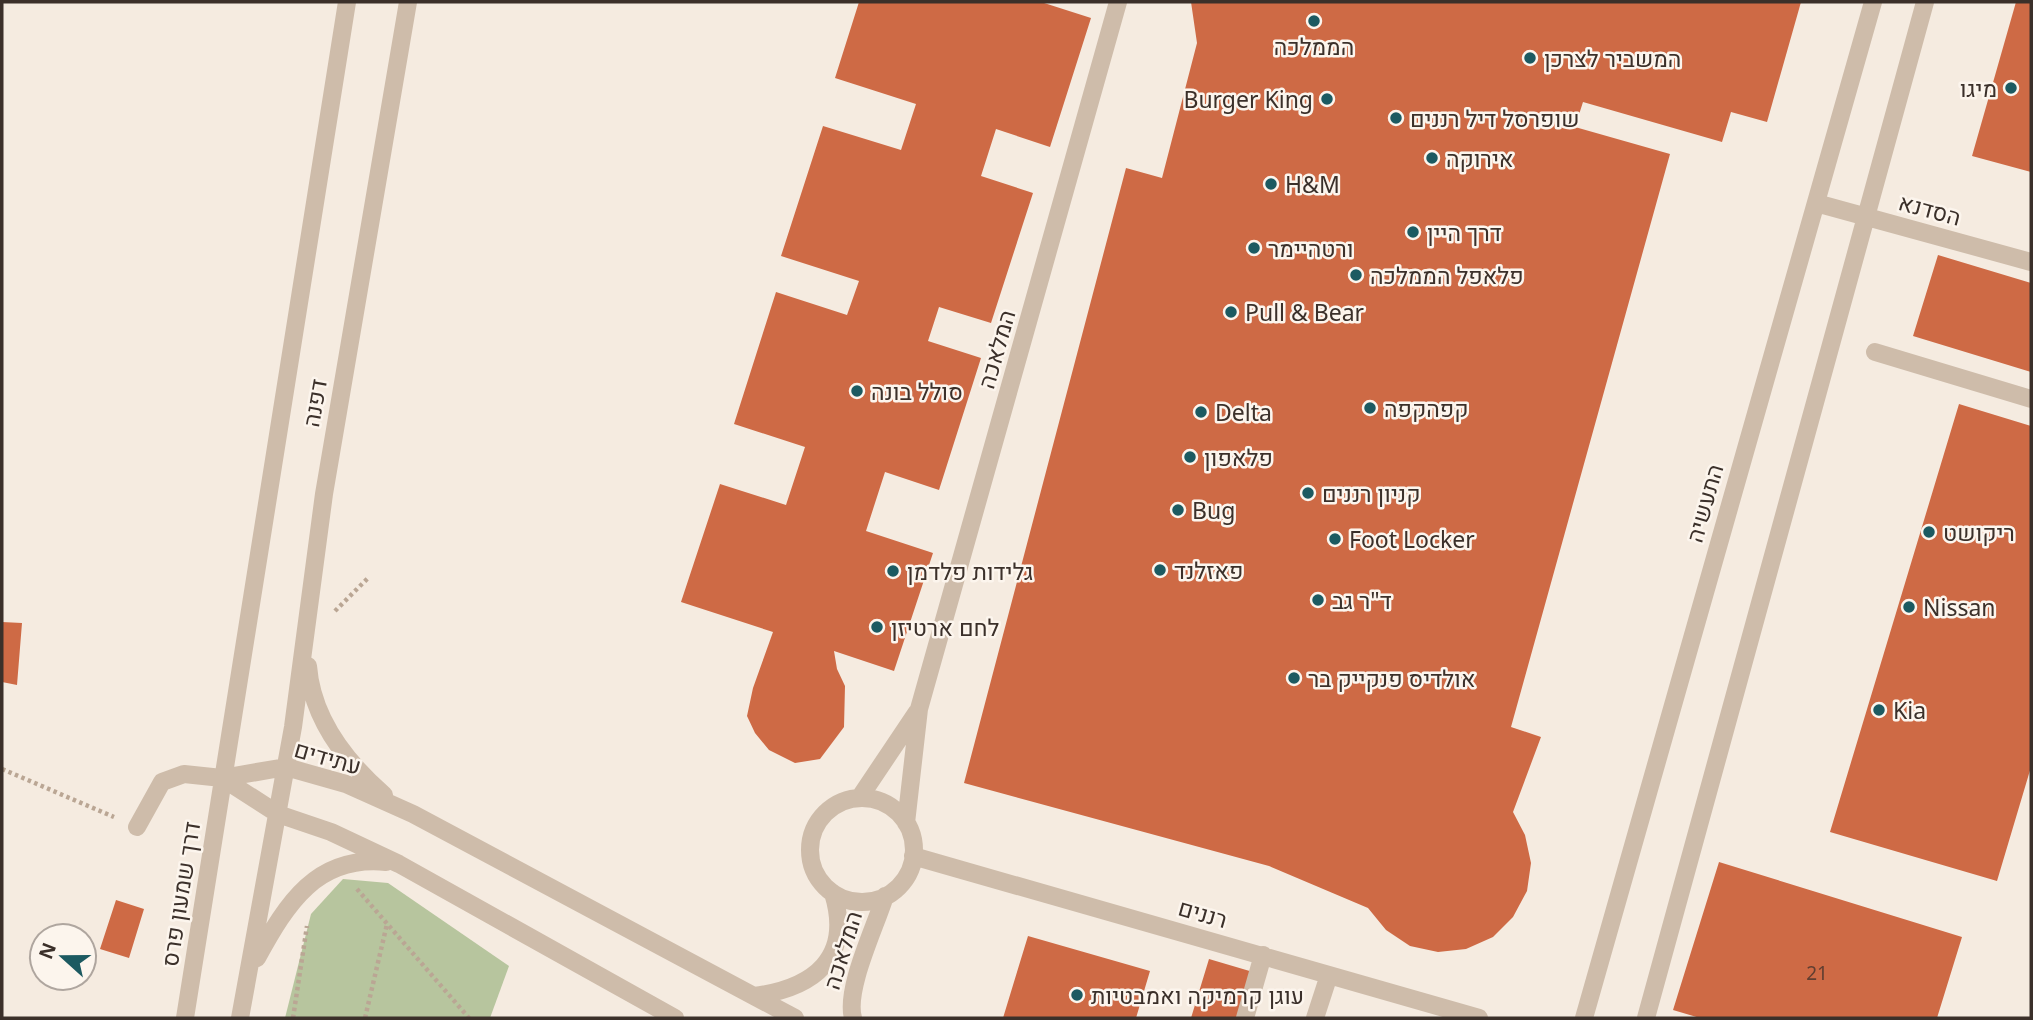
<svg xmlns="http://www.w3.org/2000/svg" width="2033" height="1020" font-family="'Noto Sans',Heebo,sans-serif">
<rect width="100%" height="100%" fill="#f5ebe0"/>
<path fill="#b7c59e" d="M343,879L388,883L509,966L490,1018H285L311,914Z"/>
<path fill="#ce6a45" d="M859,2H1041L1091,18L1050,147L996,129L981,176L1033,193L991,323L939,307L928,341L981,358L939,490L885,472L866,531L933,553L894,671L834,651L837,669L845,686L844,727L820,759L795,763L769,750L755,733L747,716L753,688L773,632L681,602L720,484L786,505L805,447L734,424L776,292L847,315L859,281L781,256L823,126L901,150L916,104L835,78Z
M1191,2H1801L1767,122L1731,112L1722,142L1583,102L1575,127L1670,154L1511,727L1541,737L1513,812L1525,835L1531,863L1527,891L1513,917L1493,937L1466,949L1438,952L1410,946L1386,930L1368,908L1269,866L964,783L1126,168L1162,178L1197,43Z
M2016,2H2031V172L1972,156Z
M1938,255L2031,283V372L1913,336Z
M1959,404L2031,426V767L1997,881L1830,832Z
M2,622L22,623L17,685L2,682Z
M1719,862L1962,937L1937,1018H1700L1673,1010Z
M116,900L144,909L129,958L100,949Z
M1028,936L1150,971L1136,1018H1003Z
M1209,959L1253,972L1240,1018H1191Z"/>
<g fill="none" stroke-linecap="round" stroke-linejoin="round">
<path stroke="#baa694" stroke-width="4.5" stroke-dasharray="3.5 3.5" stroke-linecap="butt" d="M335,611L369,577
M2,769L114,817
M357,889L469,1018
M293,1018L307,926
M365,1018L387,924"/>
<path stroke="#cebcaa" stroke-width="18" d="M1816,203L2031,262
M1875,352L2031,399
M308,666C312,719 345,761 384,795
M222,778L278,814L331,832L399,864L675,1018
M860,797L917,712
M810 850a52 52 0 1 1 104 0a52 52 0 1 1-104 0Z
M906,823L919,709L1118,2
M137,827L162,782L184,774L222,778L286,767L346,784L413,814L795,1018
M913,856L1479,1018
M257,958C287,903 317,855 386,862
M754,996C814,988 853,958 833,893
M185,1018L347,2
M240,1018L293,727L324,494L408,2
M853,1018C845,989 875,928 885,896
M1245,1018L1263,955
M1315,1018L1329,975
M1584,1018L1873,2
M1646,1018L1925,2"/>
</g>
<g fill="#1c5a61" stroke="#fcf5ed" stroke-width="2.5">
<circle cx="1314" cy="21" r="7"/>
<circle cx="1530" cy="58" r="7"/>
<circle cx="2011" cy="88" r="7"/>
<circle cx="1327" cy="99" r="7"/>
<circle cx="1396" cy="118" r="7"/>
<circle cx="1432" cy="158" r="7"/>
<circle cx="1271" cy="184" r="7"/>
<circle cx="1413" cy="232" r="7"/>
<circle cx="1254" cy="248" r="7"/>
<circle cx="1356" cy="275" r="7"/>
<circle cx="1231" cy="312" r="7"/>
<circle cx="857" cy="391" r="7"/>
<circle cx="1370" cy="408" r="7"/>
<circle cx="1201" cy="412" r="7"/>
<circle cx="1190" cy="457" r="7"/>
<circle cx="1308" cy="493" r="7"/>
<circle cx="1178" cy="510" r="7"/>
<circle cx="1929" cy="532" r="7"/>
<circle cx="1335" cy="539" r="7"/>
<circle cx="1160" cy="570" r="7"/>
<circle cx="893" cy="571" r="7"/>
<circle cx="1318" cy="600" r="7"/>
<circle cx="1909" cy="607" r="7"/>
<circle cx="877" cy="627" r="7"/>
<circle cx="1294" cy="678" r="7"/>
<circle cx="1879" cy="710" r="7"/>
<circle cx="1077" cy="995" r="7"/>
</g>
<g text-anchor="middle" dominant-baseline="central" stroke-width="5" stroke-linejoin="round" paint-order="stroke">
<g font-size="19" fill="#603e31">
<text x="1817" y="973">21</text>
</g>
<g font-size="23" fill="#3b302a" stroke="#fcf5ed" text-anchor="start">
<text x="1314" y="46" text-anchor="middle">הממלכה</text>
<text x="1544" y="58">המשביר לצרכן</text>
<text x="1997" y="88" text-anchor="end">מיגו</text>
<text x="1313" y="99" text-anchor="end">Burger King</text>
<text x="1410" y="118">שופרסל דיל רננים</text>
<text x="1446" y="158">אירוקה</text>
<text x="1285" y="184">H&amp;M</text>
<text x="1427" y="232">דרך היין</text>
<text x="1268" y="248">ורטהיימר</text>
<text x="1370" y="275">פלאפל הממלכה</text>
<text x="1245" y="312">Pull &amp; Bear</text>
<text x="871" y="391">סולל בונה</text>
<text x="1384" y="408">קפהקפה</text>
<text x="1215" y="412">Delta</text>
<text x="1204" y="457">פלאפון</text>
<text x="1322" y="493">קניון רננים</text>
<text x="1192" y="510">Bug</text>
<text x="1943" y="532">ריקושט</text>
<text x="1349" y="539">Foot Locker</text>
<text x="1174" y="570">פאזלנד</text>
<text x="907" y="571">גלידות פלדמן</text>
<text x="1332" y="600">ד"ר גב</text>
<text x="1923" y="607">Nissan</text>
<text x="891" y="627">לחם ארטיזן</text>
<text x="1308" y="678">אולדיס פנקייק בר</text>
<text x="1893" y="710">Kia</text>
<text x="1091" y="995">עוגן קרמיקה ואמבטיות</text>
</g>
<g font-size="23" fill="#3b302a" stroke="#fcf5ed">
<text transform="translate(1930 209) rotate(15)">הסדנא</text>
<text transform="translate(996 349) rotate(-74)">המלאכה</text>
<text transform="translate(314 403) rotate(-80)">דפנה</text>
<text transform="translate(1704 503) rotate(-74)">התעשיה</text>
<text transform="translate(328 757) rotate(16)">עתידים</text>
<text transform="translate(180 894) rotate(-81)">דרך שמעון פרס</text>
<text transform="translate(1203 913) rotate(16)">רננים</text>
<text transform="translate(842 950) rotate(-73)">המלאכה</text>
</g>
</g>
<rect width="2033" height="1020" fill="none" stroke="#3b302a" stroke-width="7"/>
<g transform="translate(63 957) rotate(291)"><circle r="33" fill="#fcf5ed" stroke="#afa69f" stroke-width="2"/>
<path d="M0-5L12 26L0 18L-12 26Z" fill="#1c5a61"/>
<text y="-10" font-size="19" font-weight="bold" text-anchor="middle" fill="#3b302a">N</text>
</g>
</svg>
